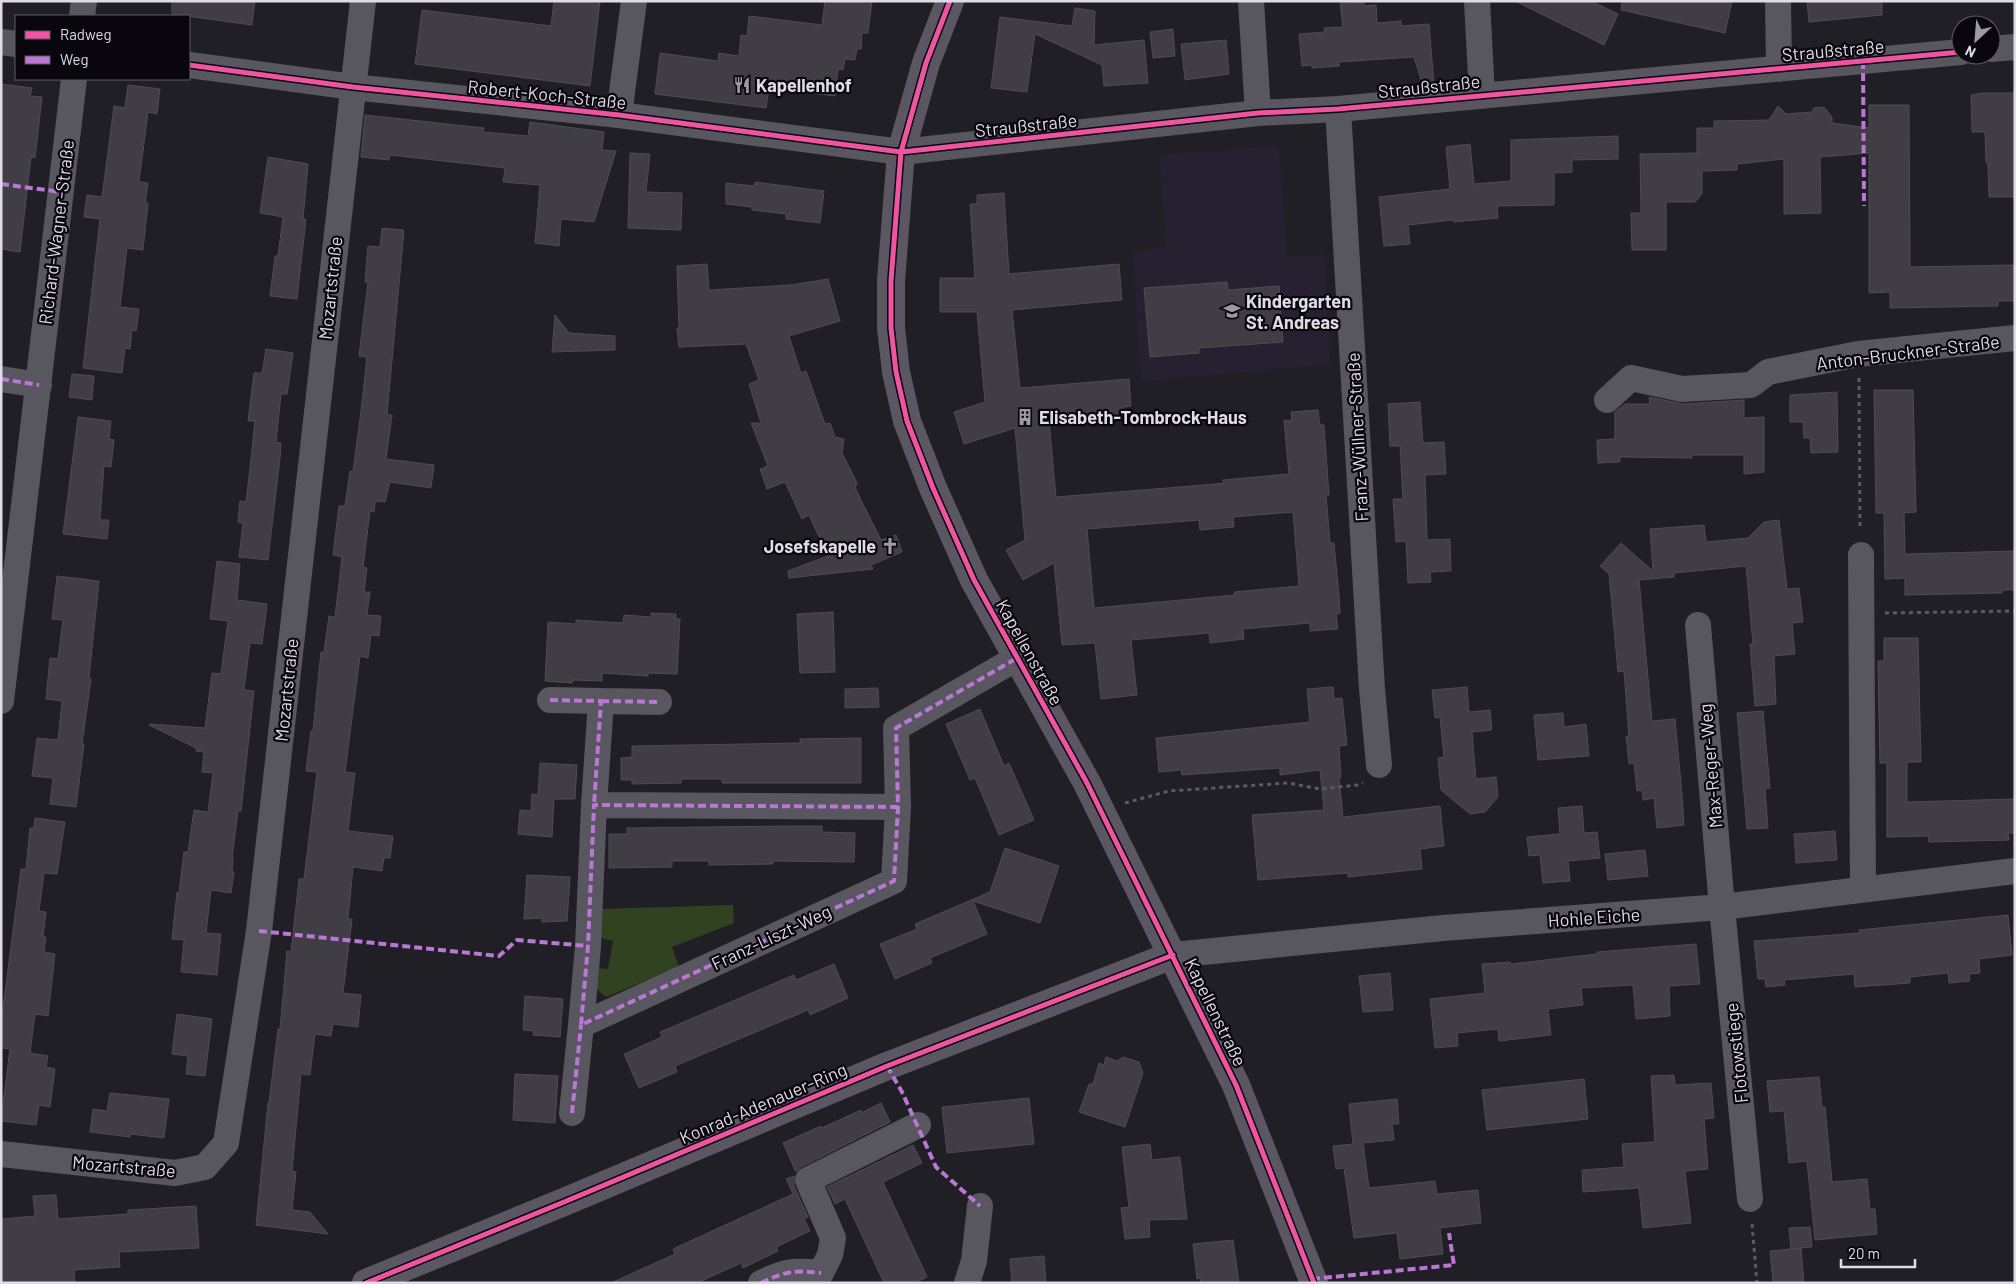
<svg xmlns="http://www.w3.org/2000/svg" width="2016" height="1284" font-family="Barlow,sans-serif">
<rect width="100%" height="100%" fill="#211f26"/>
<path fill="#262031" d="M1279,146L1287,257L1324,254L1330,364L1141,381L1133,252L1166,247L1159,155Z"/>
<path fill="#314220" d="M733,905L734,923L672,947L679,967L606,997L593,986L597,968L608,969L613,941L597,937L599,909Z"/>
<path fill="#403e44" stroke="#4e4c52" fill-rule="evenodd" d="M172,1H255L252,25L172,14Z
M554,1H600L590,86L415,64L422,10L551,26Z
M825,1H872L868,33H862L861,49H857L855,60L845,59L843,70L838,69L835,96L769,88L766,108L655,94L660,53L718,61L719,53L739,56L741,35L747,36L749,16L822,25Z
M1364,1V6L1376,5L1377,23L1401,21V26L1429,24L1434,85L1423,86L1414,57L1339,62V66L1312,68V65L1302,66L1299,34L1325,32L1324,28L1343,27L1340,3Z
M1515,1H1591L1618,14L1604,45Z
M1622,1H1732L1725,33L1621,10Z
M1807,1H1882V15L1809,22Z
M1075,8L1095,11L1094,45L1144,40L1148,83L1104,86L1102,65L1035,34L1027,92L991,88L1000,17L1072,26Z
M1173,29L1175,56L1153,58L1150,32Z
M1226,40L1229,74L1185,80L1181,44Z
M1,84L32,88L30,96L42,97L35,158L31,157L20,252L1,249Z
M128,85L160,89L157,114L148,112L139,182L148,183L145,203H148L143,250L127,248L120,307L139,309L136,331L132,330L130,349L125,348L122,373L83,368L100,219L84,217L87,195L102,197L114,106L125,108Z
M1983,93H2015V197H1989L1988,165L1986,162L1985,132H1972L1971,95Z
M1869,105H1909L1910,267L2015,265V301H1998V306L1890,308V292L1869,293V153L1820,157L1821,213L1784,214V159L1737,164V170L1702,171V194L1695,202H1666V250H1632L1631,213H1641L1640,154L1697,153V128H1714V121L1769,120L1778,106L1786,114L1812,112L1814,108L1824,107L1832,117V123L1869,128Z
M365,115L484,128L483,132L528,136L530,122L604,132L602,150L616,151L594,222L561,219L559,246L535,243L540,185L503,182L505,168L390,155L389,160L361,157Z
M1618,136V159L1572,160V172L1554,173V205L1497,206L1498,218L1454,222L1453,220L1408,225L1410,244L1384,246L1379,197L1450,189L1446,147L1470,144L1474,184L1511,181V140Z
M630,153L650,154L646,192L682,193L681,230L628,228Z
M268,157L308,164L303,219H306L297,299L270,296L275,256H278L283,217L260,213Z
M755,182L824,191L820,223L786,219V214L752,210V207L726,204V183L754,186Z
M1004,193L1009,274L1119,264L1122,300L1012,310L1020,388L1129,379L1131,406L1124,407V415L1049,421L1056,497L1204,485L1224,483L1223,480L1289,474L1284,420L1292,421L1291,412L1318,410L1320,425H1324L1329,495H1326L1330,543H1334L1339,596L1340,613L1336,614L1338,629L1310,631V623L1243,629L1244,639L1210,643L1209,633L1131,640L1137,695L1101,699L1095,643L1062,645L1054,563L1023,580L1006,550L1025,540L1015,428L964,444L954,412L985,402L977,312H940V278H975L970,204H977V195ZM1293,512L1299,586L1234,592L1235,595L1094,608L1087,529L1199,520L1200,530L1234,527L1233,517Z
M382,228L404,230L387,415H392L386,459L434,465L431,488L390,482L385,502L375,501L374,512L370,511L363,567L367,568L364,592H370L367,615L381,616L379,636L371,635L368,658L360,656L345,772L355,773L348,831L393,836L390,858H384L382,871L353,867L348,919H352L343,993L361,995L358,1027L333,1024L331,1036L315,1034L310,1075L301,1074L292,1171L296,1172L292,1210L310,1212L328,1234L256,1225L268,1103H269L278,1029H280L287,951L291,952L299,879H304L317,772L306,771L311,731H313L321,652H324L329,616L335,617L342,557L333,555L339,506H345L350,471L353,472L361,411L367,357L359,356L368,282H365L368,246L380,247Z
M707,264L709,290L791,285L828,279L840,321L789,336L801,373L806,371L825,424L830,423L835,437L844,439L842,453L857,483L855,487L862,502L881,540L896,535L902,552L871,565L873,569L789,578L788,571L828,556L809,515L802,519L785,482L767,489L760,469L768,466L751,423H761L749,384L759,380L746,344L679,347L677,328H679L677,266Z
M1227,282L1228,290L1279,286L1283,342L1199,348V353L1150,357L1144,288Z
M555,315L569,333L615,336V350L552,352Z
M266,349L293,353L287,394H281L276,442L281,443L280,458L268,560L239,557L243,523L238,522L240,501L246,502L250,468L255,421H248L254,373H262Z
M72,374L94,376L92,400L69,397Z
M1874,390H1913L1916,512L1904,513L1905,554L2015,551V590H2003L2002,593L1905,595V578L1885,579L1884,513H1876Z
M1837,392L1838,452L1811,453L1810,438H1804L1803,422H1790V395Z
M1649,397L1683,404L1744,400V418L1764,417V472L1744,474V455H1692V458L1620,457V462L1598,463L1597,440L1615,439V412L1625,404H1650Z
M1420,402L1423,443L1444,442L1446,474L1425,475L1427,540L1450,539L1451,571L1430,572L1431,582L1408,583L1406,541L1396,542L1393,499H1403L1400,446H1390L1388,404Z
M78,417L111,421L109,439L114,440L111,467L104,466L100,520H109L107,539L63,534Z
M1779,520L1787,589L1799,588L1803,622L1792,623L1795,654L1774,656L1776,704L1755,706L1750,644H1753L1746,566L1674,573V577L1639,580L1652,721L1675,719L1682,795L1684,825L1657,828L1654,798L1643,800L1642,790L1637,791L1634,763L1629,764L1626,736H1629L1624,671L1618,672L1609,574L1600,566L1621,543L1653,571L1650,529L1704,525L1706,542L1748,538L1764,522Z
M217,561L240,564L237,600L267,604L262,644L250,643L244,690L254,691L241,811H238L232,858H233L232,872H234L231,893L211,890L206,933L221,934L217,975L181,972L184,940L172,939L177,892L179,893L184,852H188L194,810L208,812L213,773L202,772L204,752L196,751V748L149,725L150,724L205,728L212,673L221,674L228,621L210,619Z
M57,576L99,581L89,678L91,679L82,744H84L76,807L50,804L53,778L32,776L37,738L58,740L62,701L46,699L50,658L58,659L63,620L52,619Z
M833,612L835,672L800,673L797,614Z
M651,613L676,614V619H680L677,674L648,673V676L602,673V681L573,680L572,683L545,681L548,622L576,624V620L623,623L624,615L651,617Z
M1884,638H1918L1921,762H1907V802L2015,799V833H2008L2009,840L1929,842L1928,836L1887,837V763H1880L1878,661H1884Z
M1333,687L1334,699L1342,698L1347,745L1339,746L1341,777H1339L1343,817L1440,806L1444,846L1420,849L1422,869L1348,877V873L1258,880L1252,815L1324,810L1320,770L1280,775V768L1182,775L1181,770L1159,772L1156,738L1310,722L1307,689Z
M1467,687L1469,712L1490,710L1492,730L1472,732L1476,779L1496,777L1498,797L1485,812L1470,814L1441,790L1438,758L1444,757L1440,717L1435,718L1432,690Z
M878,688L879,707L845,708V689Z
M980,709L1004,766L1009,763L1034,820L999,835L975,778L970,780L946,724Z
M1763,711L1770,788L1765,789L1768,828L1747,829L1737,713Z
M1563,713L1564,727L1586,724L1589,756L1538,760L1534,715Z
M861,738V783H722V779H681V783L632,784V780H621V758L632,757V746L800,743V739Z
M540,763L577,765L575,799H554L552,837L518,834L520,810L531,811L532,794L538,795Z
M1582,806L1584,833L1597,832L1600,858L1568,861L1570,881L1543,883L1540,855L1529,856L1527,837L1560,834L1558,808Z
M35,818L65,822L57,874L44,873L39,911L46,912L43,937H46L44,952L55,954L48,1016L35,1014L30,1053L48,1056L46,1067L55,1069L50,1107L39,1105L36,1125L1,1121L10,1049L1,1048V1024L21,869H26L30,828H34Z
M792,826H822V832L855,833L854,862L773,861V864L709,865V861H672V867L609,868V834H627V828Z
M1835,831L1837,860L1796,863L1794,834Z
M1005,848L1059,866L1040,923L973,901L987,934L930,958L932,963L895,979L880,944L917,929L915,924L990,892Z
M1645,850L1648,876L1608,880L1605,854Z
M527,875L570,877L567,921L542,922V918L524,919Z
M2008,915L2012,955L1979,959L1980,973L1969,974L1970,981L1949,983L1948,973L1910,977V983L1855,987L1854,974L1784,980L1785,985L1766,987L1765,979H1758L1754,941L1860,933L1859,930Z
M1696,944L1700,984L1669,986L1670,1016L1636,1019L1633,985L1581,988L1583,1005L1548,1009L1551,1035L1499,1041L1498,1029L1457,1033L1458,1046L1435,1048L1430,999L1485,993L1482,964L1510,962L1511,964L1597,954V952Z
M834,964L848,998L810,1015L808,1010L675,1066L677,1072L639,1088L624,1054L662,1037L660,1032L679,1024L794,975L796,980Z
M1390,973L1393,1010L1363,1012L1359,976Z
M525,996L563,999L560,1037L533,1035L534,1031L523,1030Z
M177,1014L212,1019L205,1076L186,1074L188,1056L172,1054Z
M1106,1057L1117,1061L1123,1057L1139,1062L1143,1073L1125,1127L1079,1112L1089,1084H1093L1099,1063L1104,1065Z
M515,1074L558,1076L555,1123L513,1120Z
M1674,1075L1675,1085L1711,1083L1714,1118L1704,1119L1708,1169L1685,1171L1691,1223L1643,1228L1639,1188L1583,1192L1582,1170L1624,1167L1622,1144L1655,1142L1651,1076Z
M1819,1077L1822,1107H1825L1832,1182L1867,1179L1870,1209H1875L1877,1234L1815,1240L1807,1161L1789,1163L1784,1111L1770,1112L1767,1081Z
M1584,1079L1588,1119L1487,1130L1482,1090Z
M110,1093L169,1099L164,1138L131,1134L130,1137L90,1132L93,1109L107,1111Z
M1029,1098L1034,1144L947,1153L942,1107Z
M1397,1099L1399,1124H1392L1394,1140L1363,1143L1369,1188L1435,1181L1437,1194L1478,1190L1481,1223L1440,1228L1443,1254L1400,1259L1397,1233L1354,1238L1344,1168L1336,1169L1333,1146L1353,1144L1349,1104Z
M881,1103L890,1122L801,1167L796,1172L783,1143L821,1126L822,1128L861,1110V1113Z
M1150,1144L1152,1160L1180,1157L1187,1219L1149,1220L1150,1237L1125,1239L1121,1208L1129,1207L1122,1147Z
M913,1145L922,1163L883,1182L927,1277L914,1283H884L845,1199L835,1204L827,1187Z
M794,1176V1186L808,1217L804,1219L810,1231L776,1247L778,1251L743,1268L741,1263L697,1283H611L675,1254L673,1249L793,1194L786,1179Z
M56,1195L58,1219L128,1214V1210L196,1206L199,1248L119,1252L120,1267L74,1270L75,1282L1,1283V1219L35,1216L33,1196Z
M1810,1227L1812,1247L1791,1249L1789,1228Z
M1233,1240L1239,1283H1201L1200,1278L1197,1279L1193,1244Z
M1801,1248L1804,1283H1773L1770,1251Z
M1044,1256L1046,1283H1012L1010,1259Z"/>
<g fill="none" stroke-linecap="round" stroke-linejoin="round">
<path stroke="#5c5961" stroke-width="3" stroke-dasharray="4 4" stroke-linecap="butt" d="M1859,378L1860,530
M1885,613L2015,611
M1125,803L1169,791L1288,783L1320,789L1357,785L1363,783
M1752,1224L1757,1283"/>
<path stroke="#58565f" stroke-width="26" d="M1251,1L1258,113
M1477,1L1482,95
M1778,1L1779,69
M82,16L84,1
M1,42L16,44
M1991,49L2015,47
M189,65L353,87L619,115L901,152L1258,113L1338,109L1961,52
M1338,109L1372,689L1379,765
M619,115L634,1
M1,379L39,385
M1607,400L1631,378L1682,389L1751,385L1768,372L1858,354L2015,338
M1861,555L1863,889
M1698,625L1722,907L1750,1199
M550,700L601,701L594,805
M1,701L74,79
M601,701L659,702
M898,807L594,805L588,946L581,1025L894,881L898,807L896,728L1017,658
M1173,955L1443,928L1722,907L2015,871
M572,1113L581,1025
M1,1154L175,1173L205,1167L226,1143L259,931L363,1
M761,1283C786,1271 793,1270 821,1273L830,1255L833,1238L808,1180L918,1125
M967,1283L974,1261L980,1206"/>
<path stroke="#5a5762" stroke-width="28" d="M950,1L926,63L901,152L891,281V328L896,372L907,421L933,488L974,580L1087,783L1236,1085L1314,1283
M366,1283L564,1202L887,1066L1173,955"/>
<path stroke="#ba77d6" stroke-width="4" stroke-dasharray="8 4" stroke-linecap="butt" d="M1863,61L1864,206
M1,184L61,192
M1,379L39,385
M1,694H2
M550,700L601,701L594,805
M601,701L659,702
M898,807L594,805L588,946L581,1025L894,881L898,807L896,728L1017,658
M259,931L499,956L517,940L588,946
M887,1066L902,1092L936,1167L980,1206
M572,1113L581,1025
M1312,1279L1454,1265L1449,1233
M761,1283C786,1271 793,1270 821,1273"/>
<g stroke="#09070d" stroke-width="8">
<path id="cycleway" d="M950,1L926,63L901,152L891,281V328L896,372L907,421L933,488L974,580L1087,783L1236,1085L1314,1283
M189,65L353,87L619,115L901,152L1258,113L1338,109L1961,52
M366,1283L564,1202L887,1066L1173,955"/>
</g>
<use href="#cycleway" stroke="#f153a3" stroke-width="5"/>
</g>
<defs>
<g id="restaurant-bare" transform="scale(1.35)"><path d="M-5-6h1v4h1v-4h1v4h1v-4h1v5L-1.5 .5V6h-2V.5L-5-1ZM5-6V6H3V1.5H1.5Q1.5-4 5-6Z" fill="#9c9aa3" stroke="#09070d" stroke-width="2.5" paint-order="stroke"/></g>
<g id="school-bare" transform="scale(1.35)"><path d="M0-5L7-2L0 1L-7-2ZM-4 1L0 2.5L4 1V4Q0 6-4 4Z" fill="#9c9aa3" stroke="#09070d" stroke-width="2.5" paint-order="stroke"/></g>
<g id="building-bare" transform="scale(1.35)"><path d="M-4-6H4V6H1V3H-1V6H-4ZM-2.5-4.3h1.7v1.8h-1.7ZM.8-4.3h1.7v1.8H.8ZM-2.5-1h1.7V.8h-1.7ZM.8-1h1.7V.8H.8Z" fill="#9c9aa3" stroke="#09070d" stroke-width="2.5" paint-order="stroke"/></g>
<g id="church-bare" transform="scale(1.35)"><path d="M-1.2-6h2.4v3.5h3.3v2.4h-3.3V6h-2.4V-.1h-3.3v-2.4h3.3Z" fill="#9c9aa3" stroke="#09070d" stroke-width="2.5" paint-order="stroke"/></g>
</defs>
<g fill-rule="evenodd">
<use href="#restaurant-bare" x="742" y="85"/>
<use href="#school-bare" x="1232" y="311"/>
<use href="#building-bare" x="1025" y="417"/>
<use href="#church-bare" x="890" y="546"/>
</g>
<g text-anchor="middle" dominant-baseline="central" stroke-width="4.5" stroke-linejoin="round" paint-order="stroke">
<g font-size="18" fill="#dfdce6" stroke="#09070d">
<text transform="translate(1833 50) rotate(-5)">Straußstraße</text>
<text transform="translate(1429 86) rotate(-6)">Straußstraße</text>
<text transform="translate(547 94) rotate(6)">Robert-Koch-Straße</text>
<text transform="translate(1026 125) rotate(-6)">Straußstraße</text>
<text transform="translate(56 232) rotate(-83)">Richard-Wagner-Straße</text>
<text transform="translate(330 288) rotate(-84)">Mozartstraße</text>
<text transform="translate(1908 352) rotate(-7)">Anton-Bruckner-Straße</text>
<text transform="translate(1357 437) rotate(-93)">Franz-Wüllner-Straße</text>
<text transform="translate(1030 652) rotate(61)">Kapellenstraße</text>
<text transform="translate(286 690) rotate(-84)">Mozartstraße</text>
<text transform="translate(1710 766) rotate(-95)">Max-Reger-Weg</text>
<text transform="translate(1594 917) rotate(-4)">Hohle Eiche</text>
<text transform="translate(771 937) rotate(-25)">Franz-Liszt-Weg</text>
<text transform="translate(1216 1012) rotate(64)">Kapellenstraße</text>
<text transform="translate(1736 1053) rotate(-96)">Flotowstiege</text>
<text transform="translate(763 1103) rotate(-23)">Konrad-Adenauer-Ring</text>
<text transform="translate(124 1166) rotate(5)">Mozartstraße</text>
</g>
<g font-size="18" font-weight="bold" fill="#dfdce6" stroke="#09070d" text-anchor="start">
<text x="756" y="85">Kapellenhof</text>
<text x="1246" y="301">Kindergarten<tspan x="1246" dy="21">St. Andreas</tspan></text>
<text x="1039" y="417">Elisabeth-Tombrock-Haus</text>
<text x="876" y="546" text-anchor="end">Josefskapelle</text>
</g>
</g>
<rect width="2016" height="1284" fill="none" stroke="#dfdce6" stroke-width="5"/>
<rect x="15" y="15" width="175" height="65" fill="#09070d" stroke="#5f5c64"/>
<rect x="25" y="31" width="25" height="8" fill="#f153a3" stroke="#5f5c64"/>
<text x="60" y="40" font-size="15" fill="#dfdce6">Radweg</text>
<rect x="25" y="56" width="25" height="8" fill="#ba77d6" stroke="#5f5c64"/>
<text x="60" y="65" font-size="15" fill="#dfdce6">Weg</text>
<g transform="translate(1976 40) rotate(206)"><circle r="24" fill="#09070d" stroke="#5f5c64"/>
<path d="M0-4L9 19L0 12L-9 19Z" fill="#9c9aa3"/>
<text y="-8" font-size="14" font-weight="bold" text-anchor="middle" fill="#dfdce6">N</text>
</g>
<path d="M1841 1259v8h74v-8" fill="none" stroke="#dfdce6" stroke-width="2.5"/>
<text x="1848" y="1259" font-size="15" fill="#dfdce6" stroke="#09070d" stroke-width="4" paint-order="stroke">20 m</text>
</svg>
